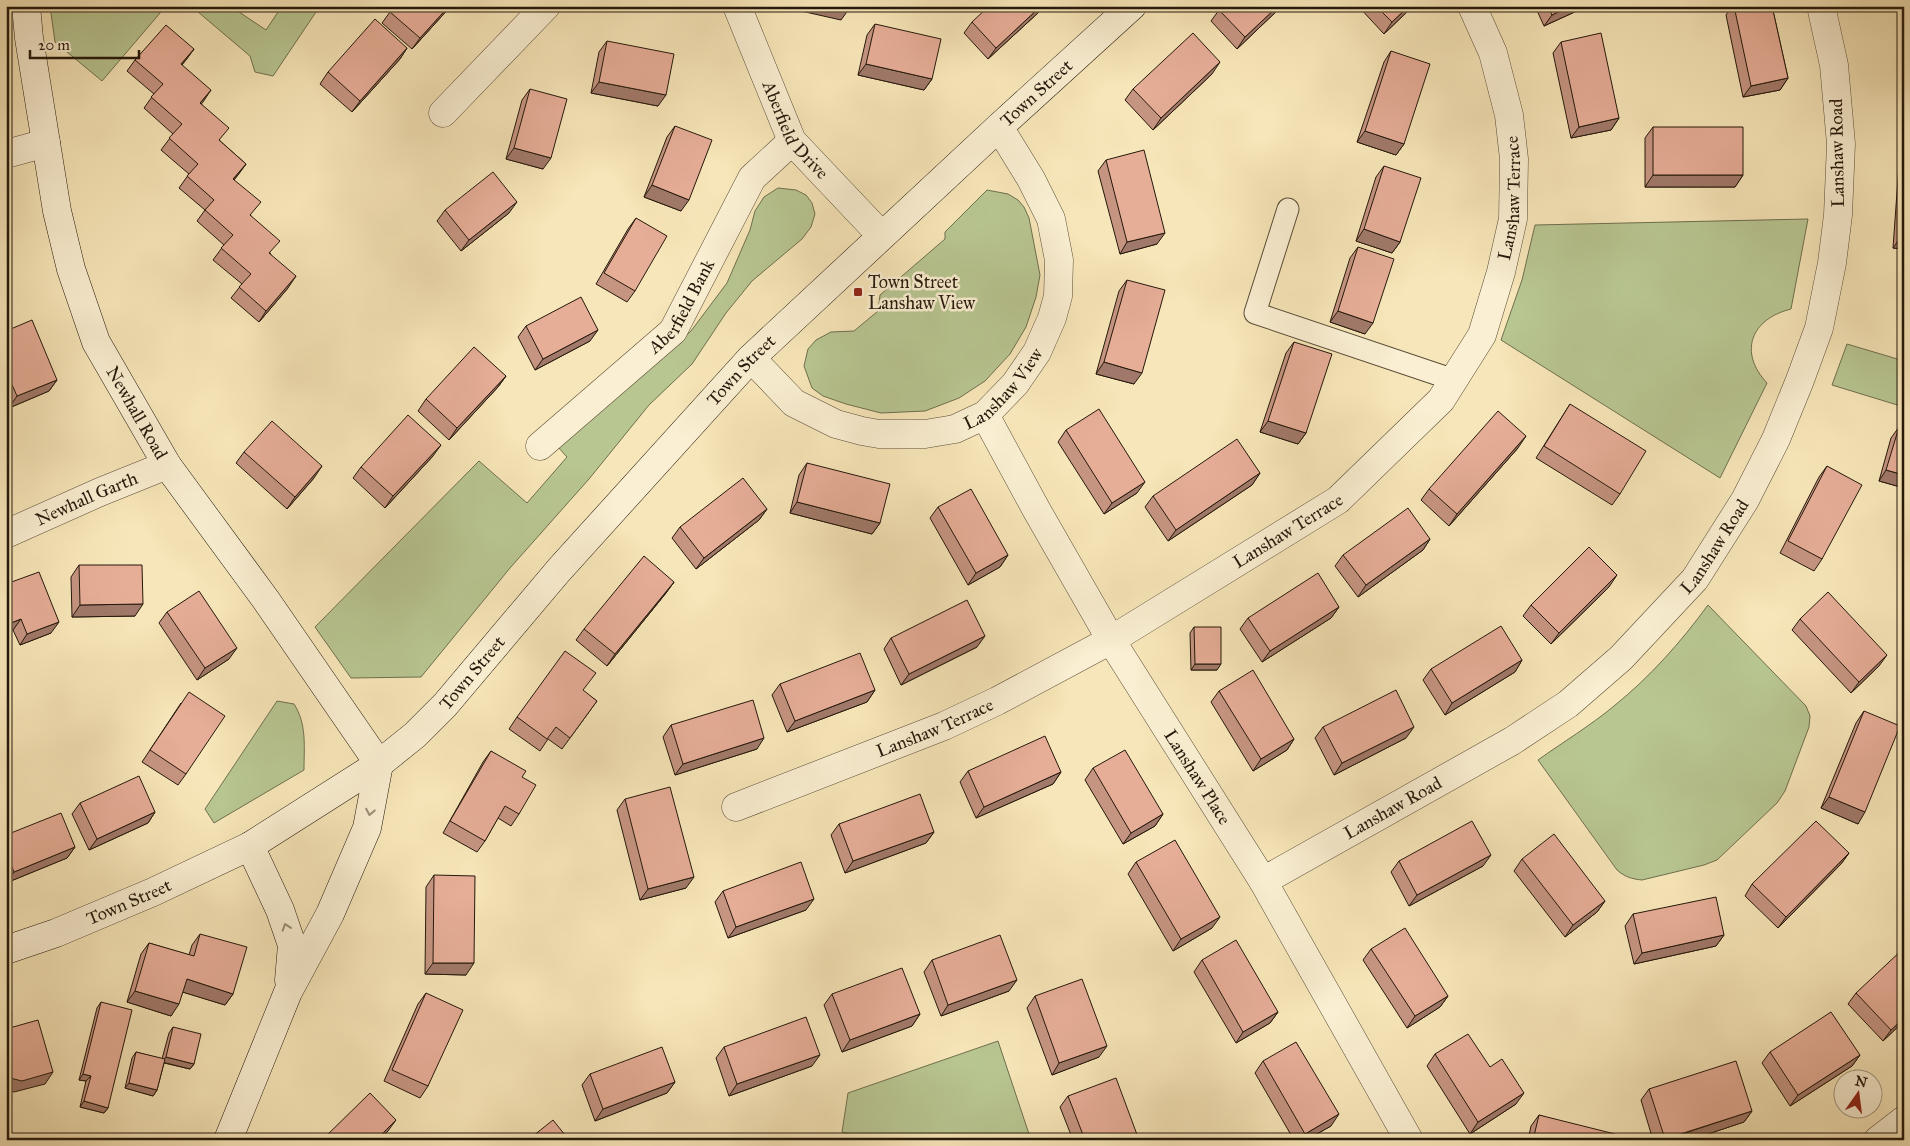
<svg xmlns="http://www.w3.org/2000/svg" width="1910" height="1146" font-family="'IM FELL Great Primer',serif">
<rect width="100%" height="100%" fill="#f7e6b9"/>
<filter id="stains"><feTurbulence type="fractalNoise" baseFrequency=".004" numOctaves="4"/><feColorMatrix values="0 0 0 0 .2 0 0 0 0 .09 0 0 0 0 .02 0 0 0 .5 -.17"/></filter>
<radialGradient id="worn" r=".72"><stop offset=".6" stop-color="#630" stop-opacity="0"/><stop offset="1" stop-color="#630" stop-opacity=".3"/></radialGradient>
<path fill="#b8c692" stroke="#6e6f4e" d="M50,6H166L102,81L55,42Z
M191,6H230L266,30L282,6H320L273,76L255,72L250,56Z
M778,188L796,190L806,195L812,203L815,214L811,227L802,239L752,281L726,313L692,364L649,405L589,479L510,568L421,677L351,678L315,627L479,461L527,503L567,457L558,447L691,331L727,283L750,230L755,211L764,197Z
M987,190L1008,194L1018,200L1024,207L1029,218L1040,275L1036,297L1026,327L1010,354L985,381L959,398L925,411L881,413L846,404L823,396L812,388L804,366L808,349L816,340L831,332L854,331L878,311L880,295L945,239V232Z
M1808,219L1791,309C1751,319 1738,352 1767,383L1720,478L1501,340L1522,280L1535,225Z
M1847,344L1904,361V407L1832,385Z
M1708,605L1806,706L1810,716L1809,727L1785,791L1777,803L1717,860L1704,865L1642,880C1632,879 1625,877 1617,870L1538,760C1563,742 1590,726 1614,706C1650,677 1681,642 1708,605Z
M277,701L294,704C307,724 304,747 304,770L214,823L205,809Z
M998,1041L1031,1140H866L842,1132L848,1093Z"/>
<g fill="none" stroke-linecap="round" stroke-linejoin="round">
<g stroke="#594c36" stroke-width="23">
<path id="lane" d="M1288,209L1255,313L1454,380"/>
</g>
<g stroke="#594c36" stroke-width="29">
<g id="street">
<path id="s1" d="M737,6L792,141L881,235"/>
<path d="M443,113L546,6"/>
<path d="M6,154L46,143"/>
<path id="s2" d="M751,358L794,403L836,424L862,431L879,434H925L955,429L985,415L1015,384L1037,352L1052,318L1058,296L1059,260L1051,219L1031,179L999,127"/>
<path id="s3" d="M985,415L1036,509L1111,640L1263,881L1409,1140"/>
<path id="s4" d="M540,446L673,331L752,178L792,141"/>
<path id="s5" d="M6,534L100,492L167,465"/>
<path id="s6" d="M736,807L944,726L997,701L1111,640L1338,500L1441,400L1482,335L1501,272L1513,219L1514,159L1509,115L1493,53L1472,6"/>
<path id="s7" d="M1263,881L1512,741L1568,704L1621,658L1695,579L1745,500L1776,439L1800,380L1819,328L1832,263L1838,215L1841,144L1834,65L1821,6"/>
<path d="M1878,1140L1904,1120"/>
</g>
</g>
<g stroke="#24180b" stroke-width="29">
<g id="secondary">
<path id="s8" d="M26,6L29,38L57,211L71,269L96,342L167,465L266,600L379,764"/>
<path d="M250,846L280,910L292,945L289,980"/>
<path id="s9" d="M6,950L56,933L153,892L250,846L379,764L415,735L445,705L559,570L751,358L999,127L1132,6"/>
<path d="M228,1140L288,992L330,914L367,828L379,764"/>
</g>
</g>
<use href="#lane" stroke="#faefd2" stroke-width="21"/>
<use href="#street" stroke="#faefd2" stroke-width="28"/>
<use href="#secondary" stroke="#faefd2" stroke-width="28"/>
</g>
<path fill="#c69582" stroke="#24180b" d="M451,6L412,49L382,23L390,12Z
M1282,6L1237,49L1211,21L1219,10Z
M1358,6H1412L1410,9L1384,34Z
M1535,6H1581L1579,10L1544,26Z
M1732,6H1772L1788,78L1780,90L1743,97L1726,15Z
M1039,12L988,59L964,33L972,22Z
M875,24L932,79L924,90L858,75L867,35Z
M607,41L658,106L591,93L599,52Z
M1561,42L1619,118L1611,130L1571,138L1553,53Z
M407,48L400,59L352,112L320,84L328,72Z
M194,49L182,65L220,141L246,164L234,180L251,216L288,288L259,322L231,298L242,284L213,260L224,245L197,221L205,210L179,188L189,174L161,150L173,134L144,108L154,94L127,71L135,60Z
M1391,51L1404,144L1396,155L1357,142L1384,62Z
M1212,74L1153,130L1125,100L1133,89Z
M530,89L543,169L506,159L522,100Z
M675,126L681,211L644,197L667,137Z
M1653,127L1743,175L1735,187H1645V138Z
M1904,158V249L1893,248L1899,164Z
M1106,160L1157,244L1120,254L1098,171Z
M1384,166L1400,242L1392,253L1356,241L1376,177Z
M445,210L509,213L461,251L437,221Z
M636,218L635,291L627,302L596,284L628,229Z
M1358,247L1365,334L1330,322L1350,258Z
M1127,280L1134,384L1096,374L1119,291Z
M526,326L590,341L535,370L518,337Z
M6,331L57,380L49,391L9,408L6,401Z
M1294,342L1306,433L1298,444L1260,432L1286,353Z
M506,376L498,387L449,440L418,411L426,399Z
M1570,404L1620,494L1612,505L1536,458Z
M1899,427L1904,428V488L1879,481L1891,438Z
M1066,430L1137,493L1104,514L1058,442Z
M1518,448L1449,526L1421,500L1429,489Z
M244,452L314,478L287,509L236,463Z
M433,456L385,508L353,478L361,467Z
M807,463L880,523L872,534L790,513L799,475Z
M1827,466L1822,559L1814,571L1780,553L1819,477Z
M1260,473L1252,485L1168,541L1145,507L1153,496Z
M938,507L1008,555L1000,567L968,585L930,518Z
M767,509L759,520L696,569L672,538L680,527Z
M1430,539L1423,550L1358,597L1335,566L1343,555Z
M79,565L135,616L72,617L71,577Z
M674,582L666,593L607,666L576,640L584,629Z
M6,584L51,633L20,645L13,630Z
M1609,587L1551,644L1523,616L1531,605Z
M1339,607L1331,618L1262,662L1240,629L1248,618Z
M167,612L229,659L197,680L159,623Z
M1800,619L1879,666L1851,693L1792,630Z
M1194,627L1217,670H1191L1190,633Z
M891,638L977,647L901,685L884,649Z
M1522,660L1515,672L1445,715L1423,680L1431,669Z
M780,684L875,690L867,702L787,732L772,695Z
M583,691L597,701L562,749L548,739L540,751L509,729L517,717Z
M1219,691L1294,739L1287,750L1253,771L1211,702Z
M181,703L186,774L178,785L142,762Z
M1864,711L1858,824L1821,808L1856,723Z
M671,725L757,749L675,775L663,737Z
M1323,727L1406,738L1334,775L1315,738Z
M491,751L522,777L519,814L511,826L498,818L485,841L477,852L443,833L483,762Z
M1093,768L1163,814L1155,826L1123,844L1085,780Z
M968,771L1061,772L1053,784L976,818L960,782Z
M625,799L686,888L640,900L617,810Z
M80,803L155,812L148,823L89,850L72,814Z
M839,824L934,832L926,843L845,873L831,835Z
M6,835L75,847L67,858L6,883Z
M1849,853L1841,864L1778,928L1745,896L1752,884Z
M1522,859L1605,901L1597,912L1565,937L1514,871Z
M1399,861L1483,866L1409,906L1391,872Z
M1136,862L1212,928L1173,951L1128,874Z
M434,875L466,975L425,974L426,887Z
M723,891L806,910L728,938L715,902Z
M1633,914L1724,935L1716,946L1634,964L1625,926Z
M200,934L233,994L225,1005L183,992L171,1016L127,1002L141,954L149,943L189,955L192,945Z
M1371,949L1448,996L1440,1007L1407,1028L1363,960Z
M932,960L1009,991L941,1016L924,972Z
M1202,960L1278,1012L1270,1023L1236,1043L1194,972Z
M426,993L428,1086L420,1098L384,1081L418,1004Z
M1856,993L1904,1021L1883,1041L1848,1004Z
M832,994L920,1014L912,1026L842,1052L824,1005Z
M1035,996L1099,1057L1052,1075L1027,1008Z
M101,1002L108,1108L104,1113L80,1107L86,1081L79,1080L97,1008Z
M173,1027L194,1064L190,1069L164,1063L157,1090L153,1096L125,1088L132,1058L136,1052L162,1059L169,1033Z
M724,1047L812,1066L729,1096L716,1058Z
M1770,1052L1860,1055L1852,1066L1790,1106L1762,1063Z
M1435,1054L1490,1067L1516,1104L1470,1134L1427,1066Z
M1263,1061L1331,1126L1306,1140H1294L1255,1073Z
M590,1074L675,1082L667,1093L595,1121L582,1085Z
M1649,1089L1752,1111L1744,1122L1690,1140H1653L1641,1100Z
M1068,1096L1139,1140H1073L1060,1107Z
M1539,1115L1613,1140H1528L1531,1126Z"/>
<path fill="#a1796a" stroke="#24180b" d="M449,6H451L412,49L420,38Z
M804,6H837L849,9L841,20L801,11Z
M1041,6H1043L1039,12L988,59L996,48Z
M1278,6H1282L1237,49L1245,37Z
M1409,6H1412L1410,9L1384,34L1392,22Z
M1571,6H1581L1579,10L1544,26L1552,15Z
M407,48L400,59L352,112L360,101Z
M194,49L186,60L173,75L181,64Z
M1220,62L1212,74L1153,130L1161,118Z
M866,64L932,79L924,90L858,75Z
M1788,78L1780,90L1743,97L1751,86Z
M599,82L666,95L658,106L591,93Z
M211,90L203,102L193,114L200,103Z
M1619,118L1611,130L1571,138L1579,127Z
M1365,131L1404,144L1396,155L1357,142Z
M514,148L551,158L543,169L506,159Z
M246,164L238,175L225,190L233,179Z
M1653,175H1743L1735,187H1645Z
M652,185L689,200L681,211L644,197Z
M517,202L509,213L461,251L469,240Z
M1364,229L1400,242L1392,253L1356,241Z
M1165,233L1157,244L1120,254L1127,242Z
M1901,237H1904V249L1893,248Z
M296,276L288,288L259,322L266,311Z
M1338,311L1373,323L1365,334L1330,322Z
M598,330L590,341L535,370L543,359Z
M1104,362L1142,373L1134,384L1096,374Z
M506,376L498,387L449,440L457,428Z
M57,380L49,391L9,408L17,396Z
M1268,421L1306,433L1298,444L1260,432Z
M1526,436L1518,448L1449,526L1457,514Z
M441,445L433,456L385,508L393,496Z
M322,466L314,478L287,509L295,497Z
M1886,470L1904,475V488L1879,481Z
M1260,473L1252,485L1168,541L1176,530Z
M1145,482L1137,493L1104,514L1112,503Z
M797,502L880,523L872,534L790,513Z
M767,509L759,520L696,569L704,558Z
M1430,539L1423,550L1358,597L1366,585Z
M1008,555L1000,567L968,585L976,573Z
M1617,575L1609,587L1551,644L1559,633Z
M674,582L666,593L607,666L615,654Z
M143,604L135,616L72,617L80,605Z
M1339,607L1331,618L1262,662L1270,651Z
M21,619L13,630L6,633V625Z
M59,622L51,633L20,645L27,634Z
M985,636L977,647L901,685L909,674Z
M237,648L229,659L197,680L205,668Z
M1887,655L1879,666L1851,693L1859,682Z
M1522,660L1515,672L1445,715L1452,703Z
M1195,664H1221L1217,670H1191Z
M875,690L867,702L787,732L795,721Z
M1414,727L1406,738L1334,775L1342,763Z
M764,738L757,749L675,775L683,764Z
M1294,739L1287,750L1253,771L1261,759Z
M1061,772L1053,784L976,818L984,807Z
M1829,797L1865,812L1858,824L1821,808Z
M155,812L148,823L89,850L97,839Z
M1163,814L1155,826L1123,844L1131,833Z
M934,832L926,843L845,873L853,861Z
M75,847L67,858L6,883L14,872Z
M1849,853L1841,864L1778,928L1786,917Z
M1491,855L1483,866L1409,906L1417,895Z
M694,877L686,888L640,900L648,889Z
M814,899L806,910L728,938L736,927Z
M1605,901L1597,912L1565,937L1573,925Z
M1220,917L1212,928L1173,951L1181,939Z
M1724,935L1716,946L1634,964L1642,953Z
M433,963H474L466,975L425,974Z
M187,979L233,994L225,1005L179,991Z
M1017,980L1009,991L941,1016L948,1005Z
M135,991L179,1004L171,1016L127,1002Z
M1448,996L1440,1007L1407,1028L1415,1016Z
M1278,1012L1270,1023L1236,1043L1243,1032Z
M920,1014L912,1026L842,1052L850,1040Z
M12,1016L6,1024V1017Z
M1904,1018V1021L1883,1041L1891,1030Z
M1107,1046L1099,1057L1052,1075L1059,1063Z
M820,1055L812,1066L729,1096L737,1084Z
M1860,1055L1852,1066L1790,1106L1798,1095Z
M166,1057L194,1064L190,1069L162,1062Z
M53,1072L45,1084L14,1092L6,1090V1077Z
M83,1074L91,1076L86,1081L79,1080Z
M675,1082L667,1093L595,1121L603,1109Z
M129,1083L157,1090L153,1096L125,1088Z
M1524,1093L1516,1104L1470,1134L1478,1122Z
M84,1101L108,1108L104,1113L80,1107Z
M1752,1111L1744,1122L1690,1140H1664Z
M1339,1114L1331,1126L1306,1140H1301L1305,1134Z
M396,1120L388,1131L379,1140H376Z"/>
<path fill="#e6ad97" stroke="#24180b" d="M395,6H449L420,38L390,12Z
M837,6H850L849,9Z
M989,6H1041L996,48L972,22Z
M1223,6H1278L1245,37L1219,10Z
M1376,6H1409L1392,22Z
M1548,6H1571L1552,15Z
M1734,6H1772L1788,78L1751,86Z
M375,19L407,48L360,101L328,72Z
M875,24L941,39L932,79L866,64Z
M166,25L194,49L181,64L211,90L200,103L229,128L219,140L246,164L233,179L261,202L250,215L280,241L269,253L296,276L266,311L239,287L251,274L221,248L233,235L205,210L214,200L187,176L198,164L169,138L182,124L151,97L163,84L135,60Z
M1193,33L1220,62L1161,118L1133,89Z
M1601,33L1619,118L1579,127L1561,42Z
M607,41L674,54L666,95L599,82Z
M1391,51L1430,64L1404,144L1365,131Z
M530,89L567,99L551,158L514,148Z
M675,126L712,140L689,200L652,185Z
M1653,127H1743V175H1653Z
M1144,150L1165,233L1127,242L1106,160Z
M1384,166L1421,178L1400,242L1364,229Z
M493,172L517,202L469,240L445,210Z
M1904,197V237H1901Z
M636,218L667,236L635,291L604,273Z
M1358,247L1394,259L1373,323L1338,311Z
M1127,280L1165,290L1142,373L1104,362Z
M581,297L598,330L543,359L526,326Z
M32,320L57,380L17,396L6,371V331Z
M1294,342L1332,354L1306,433L1268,421Z
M474,347L506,376L457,428L426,399Z
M1570,404L1646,451L1620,494L1544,446Z
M1099,409L1145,482L1112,503L1066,430Z
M1498,411L1526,436L1457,514L1429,489Z
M408,415L441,445L393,496L361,467Z
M272,421L322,466L295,497L244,452Z
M1899,427L1904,428V475L1886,470Z
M1237,439L1260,473L1176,530L1153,496Z
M807,463L890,484L880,523L797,502Z
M1827,466L1862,485L1822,559L1788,541Z
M743,478L767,509L704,558L680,527Z
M971,489L1008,555L976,573L938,507Z
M1408,508L1430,539L1366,585L1343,555Z
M1589,547L1617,575L1559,633L1531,605Z
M644,556L674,582L615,654L584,629Z
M79,565H142L143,604L80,605Z
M39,572L59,622L27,634L21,619L6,625V584Z
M1318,573L1339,607L1270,651L1248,618Z
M199,591L237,648L205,668L167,612Z
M1828,592L1887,655L1859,682L1800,619Z
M967,600L985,636L909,674L891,638Z
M1501,626L1522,660L1452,703L1431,669Z
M1194,627H1221V664H1195Z
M565,651L596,673L583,690L597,701L570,738L556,727L547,739L517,717Z
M860,653L875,690L795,721L780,684Z
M1253,670L1294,739L1261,759L1219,691Z
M1396,690L1414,727L1342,763L1323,727Z
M189,692L225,716L186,774L150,750Z
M753,700L764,738L683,764L671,725Z
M1864,711L1900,726L1865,812L1829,797Z
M1045,736L1061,772L984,807L968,771Z
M1125,750L1163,814L1131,833L1093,768Z
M491,751L526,771L522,777L536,785L519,814L505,806L485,841L450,821Z
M139,776L155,812L97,839L80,803Z
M670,787L694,877L648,889L625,799Z
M920,794L934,832L853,861L839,824Z
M61,813L75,847L14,872L6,852V835Z
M1472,821L1491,855L1417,895L1399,861Z
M1816,821L1849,853L1786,917L1752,884Z
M1554,834L1605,901L1573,925L1522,859Z
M1175,840L1220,917L1181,939L1136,862Z
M801,862L814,899L736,927L723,891Z
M434,875L475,876L474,963H433Z
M1716,897L1724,935L1642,953L1633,914Z
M1405,928L1448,996L1415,1016L1371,949Z
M200,934L247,947L233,994L187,979L179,1004L135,991L149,943L194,956Z
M1000,935L1017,980L948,1005L932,960Z
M1236,940L1278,1012L1243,1032L1202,960Z
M1904,948V1018L1891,1030L1856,993Z
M902,968L920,1014L850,1040L832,994Z
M1082,979L1107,1046L1059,1063L1035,996Z
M426,993L463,1010L428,1086L392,1070Z
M6,994L12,1016L6,1017Z
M101,1002L132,1010L108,1108L84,1101L91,1076L83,1074Z
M1831,1012L1860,1055L1798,1095L1770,1052Z
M806,1017L820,1055L737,1084L724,1047Z
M38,1020L53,1072L22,1081L6,1077V1029Z
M173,1027L201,1034L194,1064L166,1057Z
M1468,1034L1490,1067L1502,1059L1524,1093L1478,1122L1435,1054Z
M1296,1042L1339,1114L1305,1134L1263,1061Z
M662,1047L675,1082L603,1109L590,1074Z
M136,1052L165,1059L157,1090L129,1083Z
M1736,1061L1752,1111L1665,1139L1649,1089Z
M1116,1078L1139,1140H1085L1068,1096Z
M370,1093L396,1120L376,1140H322Z
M1539,1115L1615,1134L1613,1140H1533Z
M553,1120L569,1140H528Z
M39,1136L69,1140H38Z"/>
<defs><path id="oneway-chevron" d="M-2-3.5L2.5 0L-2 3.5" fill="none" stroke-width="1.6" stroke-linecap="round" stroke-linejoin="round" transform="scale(1.25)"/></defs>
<g stroke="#9a8e78">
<use href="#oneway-chevron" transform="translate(370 812) rotate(101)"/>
<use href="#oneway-chevron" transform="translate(286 927) rotate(-109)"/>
</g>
<rect fill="#8f2418" stroke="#faefd2" stroke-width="2" x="853" y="287" width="10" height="10" rx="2.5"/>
<g text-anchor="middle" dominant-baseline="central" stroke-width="5" stroke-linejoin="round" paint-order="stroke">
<g font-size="18" fill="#24180b" stroke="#faefd2">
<text stroke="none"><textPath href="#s9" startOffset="1359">Town Street</textPath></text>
<text stroke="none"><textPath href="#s1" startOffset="138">Aberfield Drive</textPath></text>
<text transform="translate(1837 153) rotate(-91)">Lanshaw Road</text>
<text stroke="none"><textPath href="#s6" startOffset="1039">Lanshaw Terrace</textPath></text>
<text stroke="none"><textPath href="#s4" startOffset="201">Aberfield Bank</textPath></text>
<text stroke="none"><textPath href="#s9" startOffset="954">Town Street</textPath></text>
<text stroke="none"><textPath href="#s2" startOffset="294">Lanshaw View</textPath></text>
<text stroke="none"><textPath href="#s8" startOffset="426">Newhall Road</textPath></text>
<text stroke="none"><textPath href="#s5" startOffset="88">Newhall Garth</textPath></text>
<text stroke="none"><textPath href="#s6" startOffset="619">Lanshaw Terrace</textPath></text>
<text stroke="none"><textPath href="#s7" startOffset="569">Lanshaw Road</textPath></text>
<text stroke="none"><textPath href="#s9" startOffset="549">Town Street</textPath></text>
<text stroke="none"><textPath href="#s6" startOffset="214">Lanshaw Terrace</textPath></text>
<text stroke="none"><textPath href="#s3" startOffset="420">Lanshaw Place</textPath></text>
<text stroke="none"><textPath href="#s7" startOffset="149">Lanshaw Road</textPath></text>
<text stroke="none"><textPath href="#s9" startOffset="132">Town Street</textPath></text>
</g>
<g font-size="18" fill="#24180b" stroke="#faefd2" text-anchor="start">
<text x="868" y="282">Town Street<tspan x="868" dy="21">Lanshaw View</tspan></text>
</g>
</g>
<rect width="1910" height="1146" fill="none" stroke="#f7e6b9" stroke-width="25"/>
<rect x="8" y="8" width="1895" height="1131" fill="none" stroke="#24180b" stroke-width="2.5"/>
<rect x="12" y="12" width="1885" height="1121" fill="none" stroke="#24180b"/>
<g transform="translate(1858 1094) rotate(14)"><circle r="24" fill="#faefd2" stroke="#a49982"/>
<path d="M0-4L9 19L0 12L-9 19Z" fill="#8f2418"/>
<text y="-8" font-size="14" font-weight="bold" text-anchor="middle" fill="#24180b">N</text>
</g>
<path d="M30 50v8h109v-8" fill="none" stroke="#24180b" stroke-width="2.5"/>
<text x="38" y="50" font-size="15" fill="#24180b" stroke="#faefd2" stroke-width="4" paint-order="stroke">20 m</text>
<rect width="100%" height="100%" filter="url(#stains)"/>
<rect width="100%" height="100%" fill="url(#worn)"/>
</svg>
